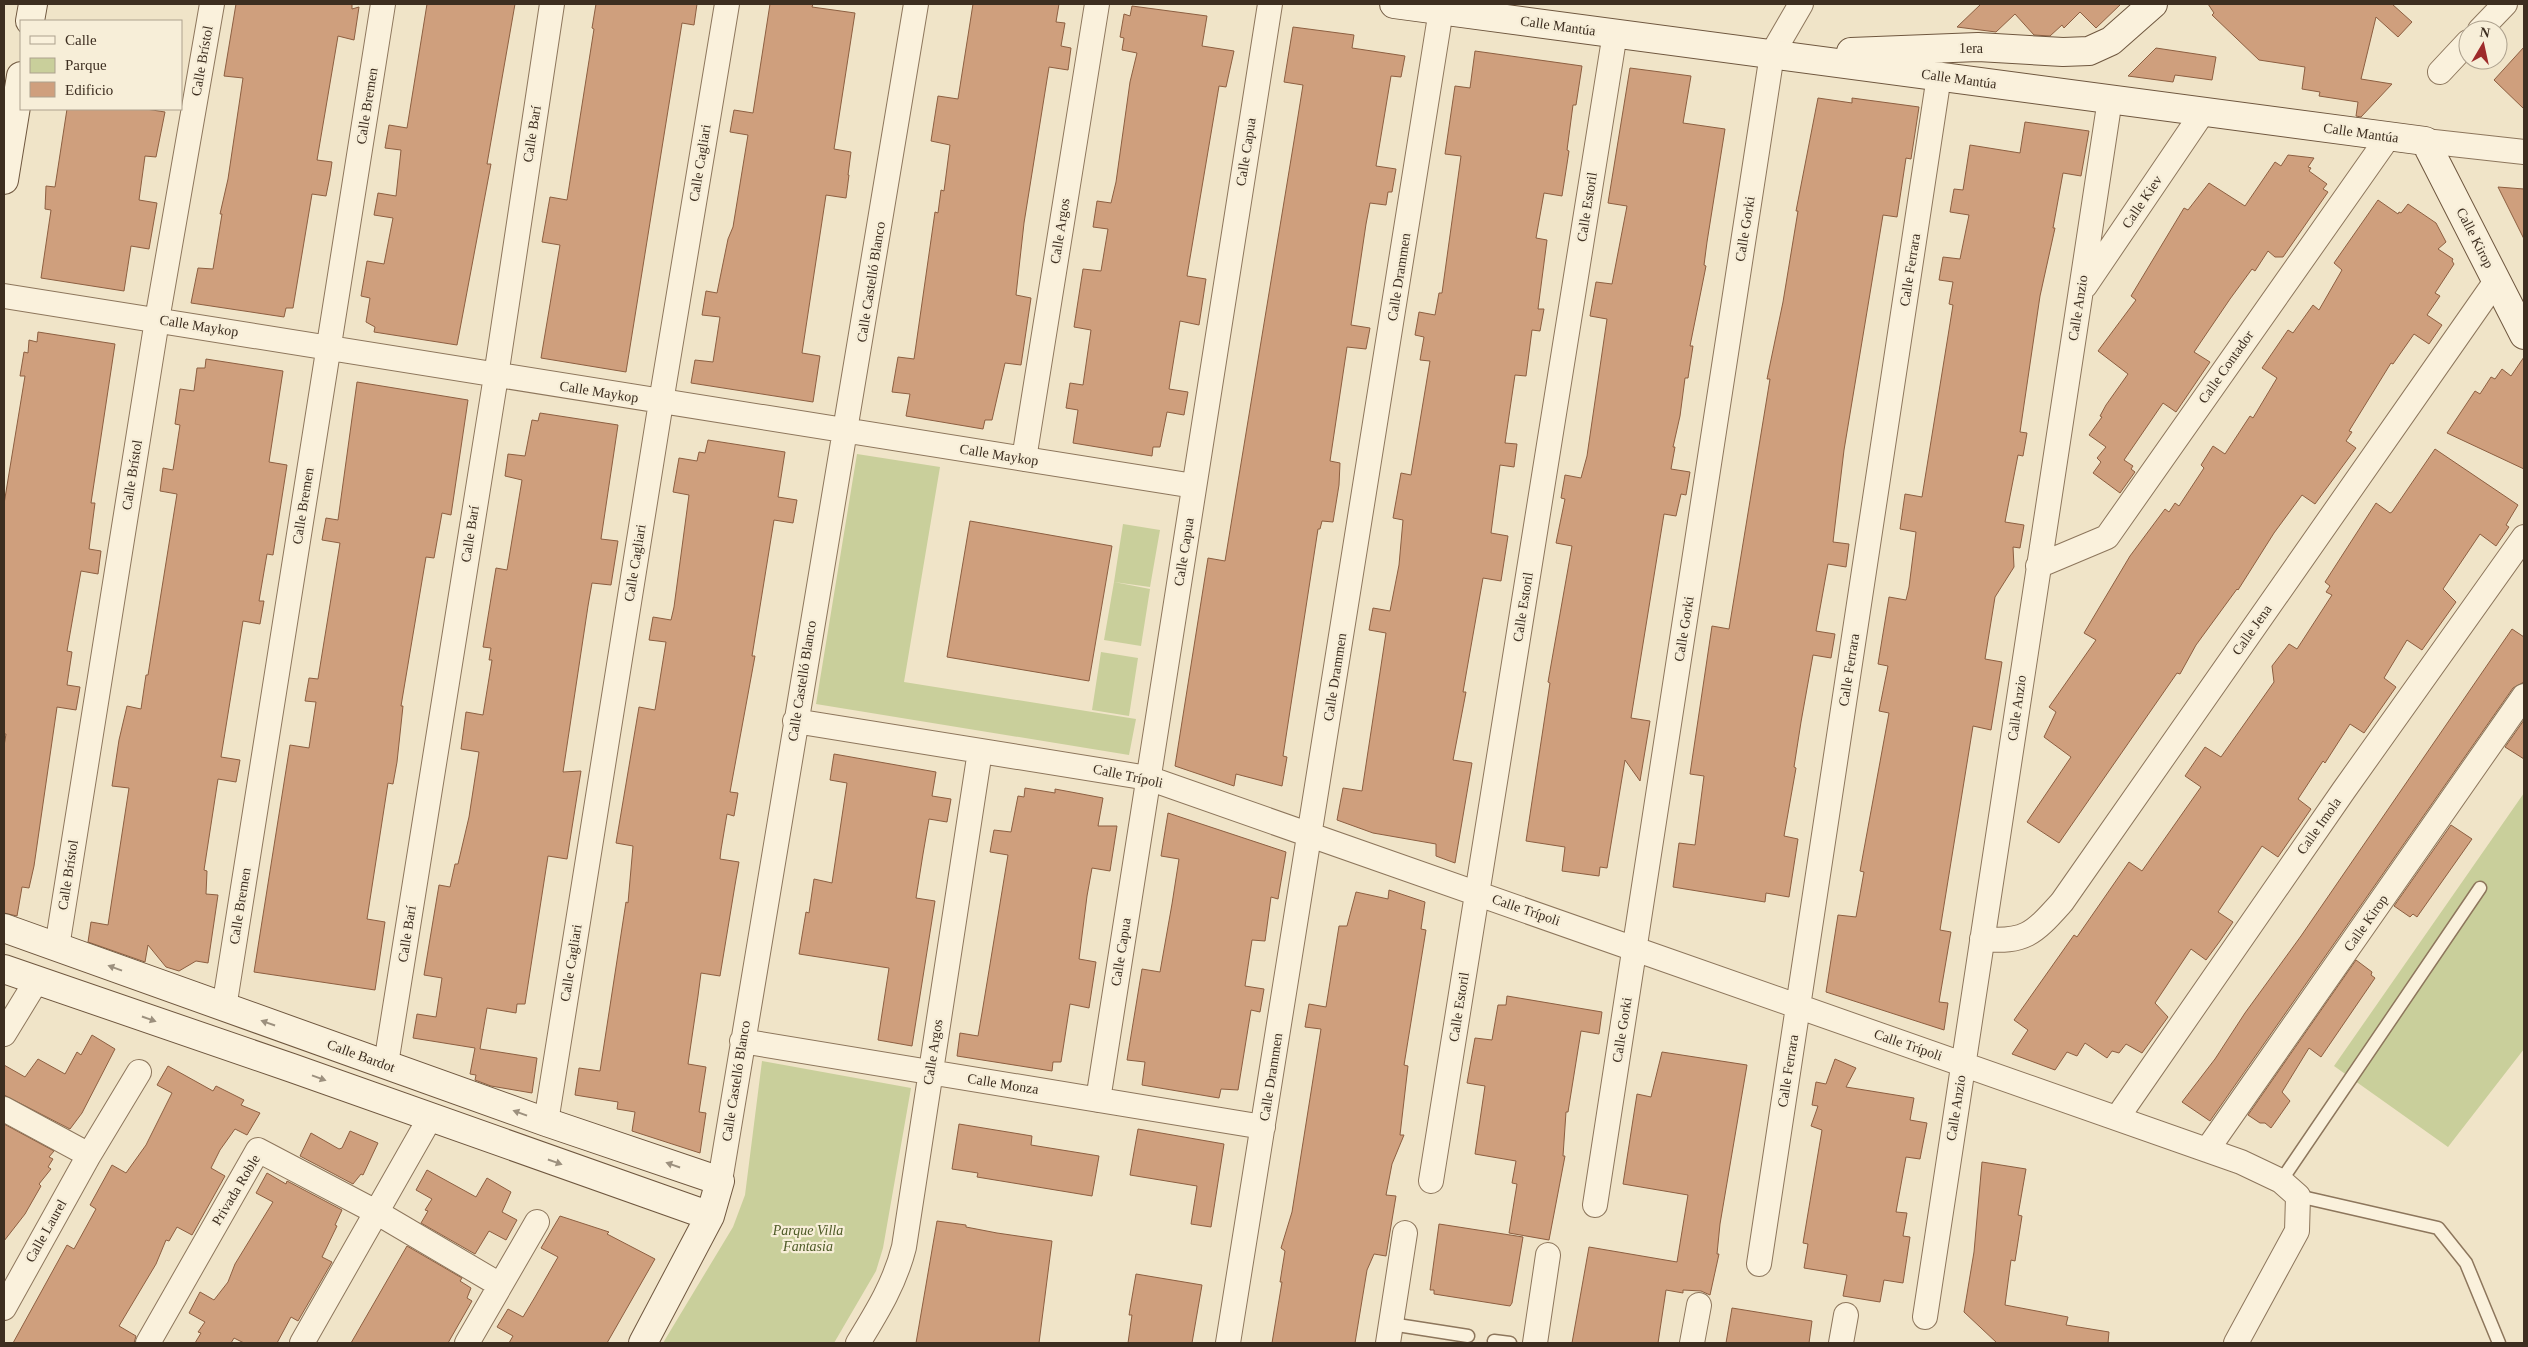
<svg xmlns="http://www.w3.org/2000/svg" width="2528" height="1347" font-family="'Times New Roman',serif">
<rect width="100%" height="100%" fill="#f0e4c8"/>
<path fill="#c9cf9b" d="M857,454L940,467L904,682L1136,719L1129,755L816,704Z
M1123,524L1160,530L1150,587L1114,582Z
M1114,582L1150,589L1141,646L1104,640Z
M1101,652L1138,658L1129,716L1092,710Z
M2524,793V1049L2448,1147L2334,1066Z
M762,1061L911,1088L883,1248L876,1271L834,1343H663L733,1227L745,1195Z"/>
<path fill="#cf9f7d" stroke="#8d5f41" d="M236,4H352V9L359,7L354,40L338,36L317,160L332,162L330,176L326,196L312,194L293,308H286L284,317L191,303L198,268L213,269L222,214H220L228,179L243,78L224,76Z
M427,4H515L487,164H491L457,345L374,332L375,327L366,322L370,298L361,296L367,261L384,264L393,218L374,215L378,193L396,196L401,150L385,148L389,125L407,128Z
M596,4H697L694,25L682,23L626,372L541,358L560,245L542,242L550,197L567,200L594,29L592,28Z
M770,4H813L812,7L855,13L834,149L851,152L848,175H849L846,198L826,195L802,353L820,356L813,402L691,383L695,360L713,362L720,317L702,315L706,291L717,293L728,239L733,227L748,135L730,132L734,110L753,113Z
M973,4H1059L1056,22L1065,23L1061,46L1071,48L1068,70L1049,67L1024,223L1016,295L1031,298L1021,365L1005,363L992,420H985L983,429L906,416L910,394L892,392L898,357L914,359L935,212L938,213L941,190L944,191L950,145L931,141L938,96L958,99Z
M1981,4H2121L2096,28L2080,12L2064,28L2062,25L2050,36L2034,35L2015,14L1996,32L1957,27Z
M2208,4H2392L2412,22L2398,37L2376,17L2361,79L2392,84L2361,117L2356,116L2358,102L2319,96L2320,92L2302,89L2305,67L2259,60L2212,15L2214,13Z
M1132,6L1207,16L1202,46L1234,51L1226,87L1219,86L1187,276L1206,279L1199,325L1180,321L1169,389L1188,392L1184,415L1167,412L1160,447H1153L1152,456L1073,443L1078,410L1066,408L1070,383L1083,385L1091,330L1074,327L1083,269L1101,271L1108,229L1093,227L1097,201L1111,203L1116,182L1130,82L1137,53L1122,50L1124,38L1120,37L1124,14L1130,16Z
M1293,27L1354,35L1352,48L1405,56L1401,77L1391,76L1376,166L1396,169L1392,192H1388L1386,205L1370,203L1366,224L1351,325L1370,328L1366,349L1347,347L1330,461L1340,463L1339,485L1333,522L1322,521L1320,529H1318L1283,756L1287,757L1282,786L1236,774L1234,786L1175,766L1208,558L1225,561L1294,141L1303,85L1284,82Z
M2524,47V109L2494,80Z
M2156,48L2216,57L2212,80L2175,75L2173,82L2128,76Z
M1475,51L1582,66L1576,105H1573L1567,150L1569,151L1562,196L1544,193L1536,238L1547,240L1538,309H1544L1540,331L1532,330L1526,376L1515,375L1505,443L1517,444L1514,467L1500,465L1491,533L1508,536L1501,581L1483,578L1467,669L1463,692H1466L1453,760L1472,763L1455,863L1436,856V844L1373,833L1337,820L1343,788L1362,791L1386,633L1369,630L1373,608L1390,611L1399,565L1403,520L1393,518L1401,473L1411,475L1430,361L1420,360L1424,337L1415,335L1419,312L1435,315L1439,293H1442L1461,156L1445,154L1455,86L1470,88Z
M1630,68L1691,76L1683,123L1725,129L1707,242L1704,265L1706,266L1690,346H1693L1688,378H1685L1680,416L1673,447H1675L1671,469L1690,472L1686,495L1681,494L1676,516L1664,514L1631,718L1650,721L1640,781L1625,760L1607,868L1600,867L1599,876L1562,871L1565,847L1526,841L1550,683L1548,682L1572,546L1556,543L1565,499L1561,498L1565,475L1581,478L1587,456L1607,319L1590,316L1596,282L1612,284L1627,206L1608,203Z
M1818,98L1852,103V98L1919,107L1911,159L1906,158L1897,217L1883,215L1844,450L1833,542L1849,544L1846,567L1828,564L1816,631L1835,634L1831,658L1813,655L1801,722L1794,767L1796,768L1784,836L1798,839L1789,897L1766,893L1765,902L1673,887L1679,843L1695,845L1704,776L1690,774L1712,626L1729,629L1770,379H1767L1783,302L1798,211H1796Z
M67,109H146L165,112L156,157L145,156L139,200L157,203L149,249L131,246L124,291L41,278L51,210L45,209L46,186L55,187Z
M2025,122L2089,131L2081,176L2063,173L2053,228H2055L2040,296L2020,432L2027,433L2023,456L2018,455L2005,522L2024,525L2020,548L2013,547L2014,567L1995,597L1985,659L2002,662L1998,687L1991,730L1973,726L1940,930L1951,932L1939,1002L1948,1003L1944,1030L1826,992L1838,915L1856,917L1864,872L1860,871L1889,713L1879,711L1888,666L1878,664L1889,597L1906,600L1909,587L1916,532L1900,529L1905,494L1922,497L1953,305L1949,304L1953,282L1939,280L1943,257L1960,259L1969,215L1950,212L1954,189L1963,190L1970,145L2020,153Z
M2288,155L2314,158L2308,167L2311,168L2309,171L2327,184L2323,189L2328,192L2283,257H2275L2268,251L2255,271L2252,269L2230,299L2194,352L2210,362L2176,412L2163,403L2124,460L2133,466L2131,469L2135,472L2120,493L2093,473L2101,462L2097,458L2106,447L2089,435L2102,417L2100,416L2106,405L2128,374L2098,351L2136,300L2131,296L2184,208L2188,210L2209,183L2245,206L2275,162L2281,166Z
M2498,187L2524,189V239Z
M2378,200L2398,214L2399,212L2401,213L2408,204L2436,223L2446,242L2438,249L2453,259L2452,261L2454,264L2435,293L2440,296L2427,315L2442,325L2429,344L2414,334L2393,364L2391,363L2349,431L2352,432L2346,441L2356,448L2315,504L2302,495L2274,533L2238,590L2237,589L2196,645L2180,674L2177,673L2059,843L2027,822L2071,757L2044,737L2056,712L2049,707L2096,640L2084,633L2130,556L2165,509L2169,512L2175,503L2179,506L2204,468L2201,465L2213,446L2225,454L2250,416L2253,418L2277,378L2262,368L2288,330L2293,333L2313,305L2319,310L2342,270L2334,263Z
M38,332L115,344L91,503H95L89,549L101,551L98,574L81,571L67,651L72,652L67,685L80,687L76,710L57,707L34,866L29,888L22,887L17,916L4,913V746L6,734H4V504L25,376H20L24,352L28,353L29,340L37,342Z
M2524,357V469L2447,433L2475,391L2480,394L2491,377L2495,379L2502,369L2511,376Z
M206,359L283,371L269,462L287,465L273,555L267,554L259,601H264L260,624L243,621L221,757L240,760L236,782L218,779L204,870L207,871L206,894L218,895L208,963L196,961L179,971L166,967L148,945L145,962L88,942L91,922L108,925L129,788L112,786L119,740L127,706L141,709L146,675H148L177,494L160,491L163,468L173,470L180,425L175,424L180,389L194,391L197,368H205Z
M357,382L468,400L451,515L442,513L434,558L426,557L401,706H403L397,762L393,784L388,783L367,919L385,922L375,990L254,972L290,745L309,748L316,702L305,701L309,678L318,679L340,543L322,540L326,518L338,520Z
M540,413L618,425L601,539L618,541L611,585L592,583L588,606L563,772L581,771L567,859L548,856L525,1004H517L516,1013L487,1008L480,1049L537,1058L532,1093L491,1086L475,1080L476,1075L470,1074L475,1048L413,1038L417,1014L436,1017L442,978L424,975L439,885L450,887L455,864H458L469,817L479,752L461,749L466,712L483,715L492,660H489L491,648L483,647L496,568L507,570L522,480L505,476L508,454L525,456L532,420L538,421Z
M708,440L785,452L778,497L797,500L793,523L774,520L752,656H755L730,792L738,793L734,816L727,814L721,850L720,859L739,862L735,885L720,976L701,973L698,996L688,1064L706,1067L699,1112L706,1113L700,1153L632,1131L635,1112L617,1109L618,1102L575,1095L579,1068L600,1071L626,902L628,903L633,846L616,843L639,707L655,710L666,642L649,640L653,617L671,620L674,607L689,495L673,492L679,458L697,461L699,452L705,453Z
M2435,449L2518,505L2506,525L2509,527L2496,546L2480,534L2443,589L2456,602L2422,650L2407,640L2384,678L2396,687L2364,733L2350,724L2325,763L2323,761L2298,799L2311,809L2278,857L2262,846L2218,912L2233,922L2220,941L2206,960L2191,949L2155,1003L2168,1017L2142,1053L2126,1044L2119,1053L2112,1051L2107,1058L2085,1043L2077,1056L2067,1052L2055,1070L2012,1054L2028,1030L2014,1020L2074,935L2077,937L2129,862L2142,871L2201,787L2185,776L2198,757L2205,747L2221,757L2274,682L2272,666L2289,644L2297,649L2332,595L2326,592L2330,586L2325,582L2376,503L2390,513L2392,512Z
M970,521L1112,546L1089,681L947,657Z
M2512,629L2524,637V682L2513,688L2210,1121L2182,1102L2215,1059L2245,1013L2301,936Z
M2524,720V759L2505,747Z
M834,754L936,772L932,796L951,799L947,822L929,819L923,854L916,898L935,901L912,1046L878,1040L889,968L799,954L806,912L809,913L814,879L832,883L847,783L830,780Z
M1025,788L1055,793V789L1103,798L1098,826H1117L1110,871L1092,868L1087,896L1079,959L1096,962L1089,1008L1070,1004L1061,1062H1053L1052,1071L957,1056L960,1033L978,1036L982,1013L1008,855L990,852L994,830L1011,832L1018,796L1024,797Z
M1168,813L1286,852L1278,899L1271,897L1265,941L1252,940L1245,986L1264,989L1260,1012L1251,1010L1238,1090L1221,1089L1219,1098L1142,1085L1145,1062L1127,1060L1142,969L1160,972L1172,904L1179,859L1161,856Z
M2451,825L2472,839L2417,917L2413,914L2410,917L2394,906Z
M1389,890L1425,902L1421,929L1426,930L1404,1065L1408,1066L1400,1135H1404L1392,1164L1386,1195L1396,1196L1386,1256L1374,1254L1367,1270L1355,1343H1272L1282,1282H1280L1285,1251L1281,1248L1292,1212L1321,1029L1305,1027L1309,1004L1326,1007L1339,926H1347L1356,892L1388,899Z
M2356,960L2372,972L2371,975L2375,978L2321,1057L2309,1048L2282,1092L2290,1101L2271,1128L2265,1123H2260L2248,1115Z
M1507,996L1602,1012L1599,1034L1581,1031L1568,1112H1566L1563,1156H1565L1549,1240L1509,1233L1517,1184L1512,1183L1516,1161L1475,1154L1485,1086L1467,1083L1475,1038L1492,1040L1498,1005H1506Z
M92,1035L115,1049L82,1113L70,1129L4,1095V1065L25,1077L38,1059L65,1074L77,1052L81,1055Z
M1662,1052L1747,1065L1720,1224L1717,1254H1719L1710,1295L1701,1291L1683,1290V1293L1666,1290L1658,1343H1572L1589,1247L1677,1262L1688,1195L1623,1184L1637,1094L1651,1097Z
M1835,1059L1856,1068L1846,1087L1914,1098L1910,1120L1927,1123L1920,1159L1906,1157L1896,1212L1907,1213L1903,1236L1910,1237L1903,1283L1884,1280L1880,1302L1843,1296L1847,1275L1804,1268L1808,1244L1803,1243L1822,1130L1811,1126L1818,1106L1812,1105L1816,1082L1826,1084Z
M168,1066L213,1091L216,1086L244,1100L241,1105L260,1113L247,1135L235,1129L220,1150L211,1168L225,1176L192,1235L177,1227L169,1241L166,1240L156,1264L119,1326L136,1336L134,1343H13L67,1245L74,1249L96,1209L90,1205L112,1165L126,1173L146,1145L172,1093L157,1085Z
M4,1124L54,1151L49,1157L53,1159L48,1167L51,1169L39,1184L41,1186L25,1214L4,1241Z
M959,1124L1032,1136L1031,1145L1099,1156L1092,1196L977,1177L978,1173L952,1169Z
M1138,1129L1224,1144L1211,1227L1191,1224L1197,1186L1130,1175Z
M350,1131L378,1143L363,1175L361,1174L353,1184L300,1156L311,1133L339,1149L342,1148Z
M1982,1162L2026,1169L2018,1215L2022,1216L2015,1261L2011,1260L2005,1305L2068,1317L2066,1325L2109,1332L2108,1343H1997L1964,1312L1974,1252Z
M427,1170L476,1197L487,1178L511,1192L502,1212L517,1220L506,1240L489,1231L475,1254L421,1223L428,1211L425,1210L432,1199L416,1190Z
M267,1173L286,1184L287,1181L342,1210L335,1225L337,1226L322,1257L332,1262L298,1321L291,1317L277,1343H244L234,1338L231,1343H195L201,1333L198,1332L205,1322L189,1313L200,1292L214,1300L228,1282L235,1264L273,1202L256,1193Z
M560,1216L609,1232L607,1234L655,1259L607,1343H509L513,1336L497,1327L508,1309L523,1317L535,1297L558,1257L541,1248Z
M937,1221L966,1225V1227L997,1233L1052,1241L1039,1343H916Z
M1439,1224L1523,1237L1512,1303L1510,1306L1434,1294V1290H1430Z
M407,1246L462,1278L460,1281L471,1288L467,1298L472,1301L448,1343H351Z
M1136,1274L1202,1285L1192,1343H1128L1132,1315H1129Z
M1732,1308L1812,1321L1809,1343H1726Z"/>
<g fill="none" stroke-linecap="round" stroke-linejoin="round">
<g stroke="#8d765c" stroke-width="15">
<path id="lane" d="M2281,1181L2480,888
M2298,1196L2438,1228L2466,1263L2499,1343
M1391,1324L1468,1336
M1494,1341L1510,1343"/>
</g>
<g stroke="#8d765c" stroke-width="26">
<path id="street" d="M2480,30L2505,4
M2440,72L2468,42
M2425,141L2524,152
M2085,286L2203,112
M4,296L1194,486
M1024,459L1097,4
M2038,566L2107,537L2389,136
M795,721L1148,778L2241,1162L2281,1181L2298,1196L2297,1231L2236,1343
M1982,939C2026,943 2034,933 2062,902L2496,281
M57,947L157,320L212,4
M224,1008L383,4
M4,1034L37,980
M742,1041L1263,1127
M386,1064L496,376L552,4
M1098,1100L1270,4
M4,1109L89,1155
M2117,1118L2344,790L2524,537
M546,1122L661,402L727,4
M2207,1150L2524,696
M720,1181C784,788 852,397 916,4
M1431,1181L1615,33
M1595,1205L1772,54L1801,4
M1759,1264L1939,76
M4,1308L89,1155L139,1072
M1925,1317L2110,99
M148,1343L258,1150L376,1212L500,1285
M302,1343L430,1118
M467,1343L537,1222
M858,1343C877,1312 895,1283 904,1247L980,751
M1228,1343L1441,10L1447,4
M1388,1343L1405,1233
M1535,1343L1548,1255
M1692,1343L1699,1305
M1841,1343L1846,1315"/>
</g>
<g stroke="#6f573f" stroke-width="30">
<path id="secondary" d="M1394,4L2425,141L2524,335
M30,21L33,4
M1851,52L1978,47L2063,52L2089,51L2111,41L2153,4
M4,180L21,76
M4,928L546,1122L720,1181L710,1216L643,1343
M4,969L292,1068L710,1216"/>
</g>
<use href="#lane" stroke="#faf1dc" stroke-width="12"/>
<use href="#street" stroke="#faf1dc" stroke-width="24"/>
<use href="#secondary" stroke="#faf1dc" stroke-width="28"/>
</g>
<defs><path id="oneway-solid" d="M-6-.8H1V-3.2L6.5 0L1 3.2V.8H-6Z" transform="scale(1.25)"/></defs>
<g fill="#9c907e">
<use href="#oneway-solid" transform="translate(115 968) rotate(-160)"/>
<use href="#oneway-solid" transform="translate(149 1019) rotate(19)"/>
<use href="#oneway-solid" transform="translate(268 1023) rotate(-161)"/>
<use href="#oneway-solid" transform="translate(319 1078) rotate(20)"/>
<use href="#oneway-solid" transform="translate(520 1113) rotate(-160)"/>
<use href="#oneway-solid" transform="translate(555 1162) rotate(19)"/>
<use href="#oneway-solid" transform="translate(673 1165) rotate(-161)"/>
</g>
<g text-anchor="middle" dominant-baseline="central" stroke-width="4.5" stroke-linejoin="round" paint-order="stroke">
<g font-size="14" fill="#3d2e20" stroke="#f7eed8">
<text transform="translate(1558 26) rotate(8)">Calle Mantúa</text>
<text x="1971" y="48">1era</text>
<text transform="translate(202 61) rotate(-80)">Calle Brístol</text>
<text transform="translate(1959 79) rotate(8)">Calle Mantúa</text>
<text transform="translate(367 106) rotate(-81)">Calle Bremen</text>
<text transform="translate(2361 133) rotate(8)">Calle Mantúa</text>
<text transform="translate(532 134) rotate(-81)">Calle Barí</text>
<text transform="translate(1246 152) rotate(-81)">Calle Capua</text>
<text transform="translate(700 163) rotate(-81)">Calle Cagliari</text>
<text transform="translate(2142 202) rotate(-56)">Calle Kiev</text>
<text transform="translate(1587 207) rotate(-81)">Calle Estoril</text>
<text transform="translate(1745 229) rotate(-81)">Calle Gorki</text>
<text transform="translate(1060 231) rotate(-81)">Calle Argos</text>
<text transform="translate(2475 238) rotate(63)">Calle Kirop</text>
<text transform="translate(1910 270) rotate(-81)">Calle Ferrara</text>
<text transform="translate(1399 277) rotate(-81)">Calle Drammen</text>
<text transform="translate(871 282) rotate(-81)">Calle Castelló Blanco</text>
<text transform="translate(2078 308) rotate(-81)">Calle Anzio</text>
<text transform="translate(199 326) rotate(9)">Calle Maykop</text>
<text transform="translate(2226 367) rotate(-55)">Calle Contador</text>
<text transform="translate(599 392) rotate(9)">Calle Maykop</text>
<text transform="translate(999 455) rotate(9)">Calle Maykop</text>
<text transform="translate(132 475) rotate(-81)">Calle Brístol</text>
<text transform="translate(303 506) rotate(-81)">Calle Bremen</text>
<text transform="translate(470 534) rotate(-81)">Calle Barí</text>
<text transform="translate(1184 552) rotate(-81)">Calle Capua</text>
<text transform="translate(635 563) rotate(-81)">Calle Cagliari</text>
<text transform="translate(1523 607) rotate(-81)">Calle Estoril</text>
<text transform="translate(1684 629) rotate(-81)">Calle Gorki</text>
<text transform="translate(2252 630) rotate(-55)">Calle Jena</text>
<text transform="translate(1849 670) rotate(-81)">Calle Ferrara</text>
<text transform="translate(1335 677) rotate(-81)">Calle Drammen</text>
<text transform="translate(802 681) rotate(-81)">Calle Castelló Blanco</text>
<text transform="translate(2017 708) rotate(-82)">Calle Anzio</text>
<text transform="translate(1128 776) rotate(12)">Calle Trípoli</text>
<text transform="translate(2319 826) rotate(-55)">Calle Imola</text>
<text transform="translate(68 875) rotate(-81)">Calle Brístol</text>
<text transform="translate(240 906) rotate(-81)">Calle Bremen</text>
<text transform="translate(1526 910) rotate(19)">Calle Trípoli</text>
<text transform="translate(2366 923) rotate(-55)">Calle Kirop</text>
<text transform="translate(407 934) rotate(-81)">Calle Barí</text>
<text transform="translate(1121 952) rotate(-81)">Calle Capua</text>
<text transform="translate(571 963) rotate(-81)">Calle Cagliari</text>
<text transform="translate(1459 1007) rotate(-81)">Calle Estoril</text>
<text transform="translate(1622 1030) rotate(-81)">Calle Gorki</text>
<text transform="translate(1908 1045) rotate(19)">Calle Trípoli</text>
<text transform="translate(933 1052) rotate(-81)">Calle Argos</text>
<text transform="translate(361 1056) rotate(20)">Calle Bardot</text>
<text transform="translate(1788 1071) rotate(-81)">Calle Ferrara</text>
<text transform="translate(1271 1077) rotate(-81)">Calle Drammen</text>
<text transform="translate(736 1081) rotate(-81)">Calle Castelló Blanco</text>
<text transform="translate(1003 1084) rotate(9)">Calle Monza</text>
<text transform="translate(1956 1108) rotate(-81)">Calle Anzio</text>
<text transform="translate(236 1190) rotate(-59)">Privada Roble</text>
<text transform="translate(46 1231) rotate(-61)">Calle Laurel</text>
</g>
<g font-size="14" font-style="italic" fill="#4d5a26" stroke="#f7eed8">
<text x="808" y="1230">Parque Villa<tspan x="808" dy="16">Fantasia</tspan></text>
</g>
</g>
<rect width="2528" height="1347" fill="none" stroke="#3d2e20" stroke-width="10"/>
<rect x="20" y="20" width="162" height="90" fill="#f7eed8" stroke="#ada18e"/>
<rect x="30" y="36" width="25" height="8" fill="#faf1dc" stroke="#ada18e"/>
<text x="65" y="45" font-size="15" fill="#3d2e20">Calle</text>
<rect x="30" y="58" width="25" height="15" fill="#c9cf9b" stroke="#ada18e"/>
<text x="65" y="70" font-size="15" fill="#3d2e20">Parque</text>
<rect x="30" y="82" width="25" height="15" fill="#cf9f7d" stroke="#ada18e"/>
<text x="65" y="95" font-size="15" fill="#3d2e20">Edificio</text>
<g transform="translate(2483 45) rotate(9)"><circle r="24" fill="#f7eed8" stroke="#ada18e"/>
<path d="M0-4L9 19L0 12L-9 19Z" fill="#9e2a2b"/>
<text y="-8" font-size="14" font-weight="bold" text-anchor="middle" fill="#3d2e20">N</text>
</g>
</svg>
